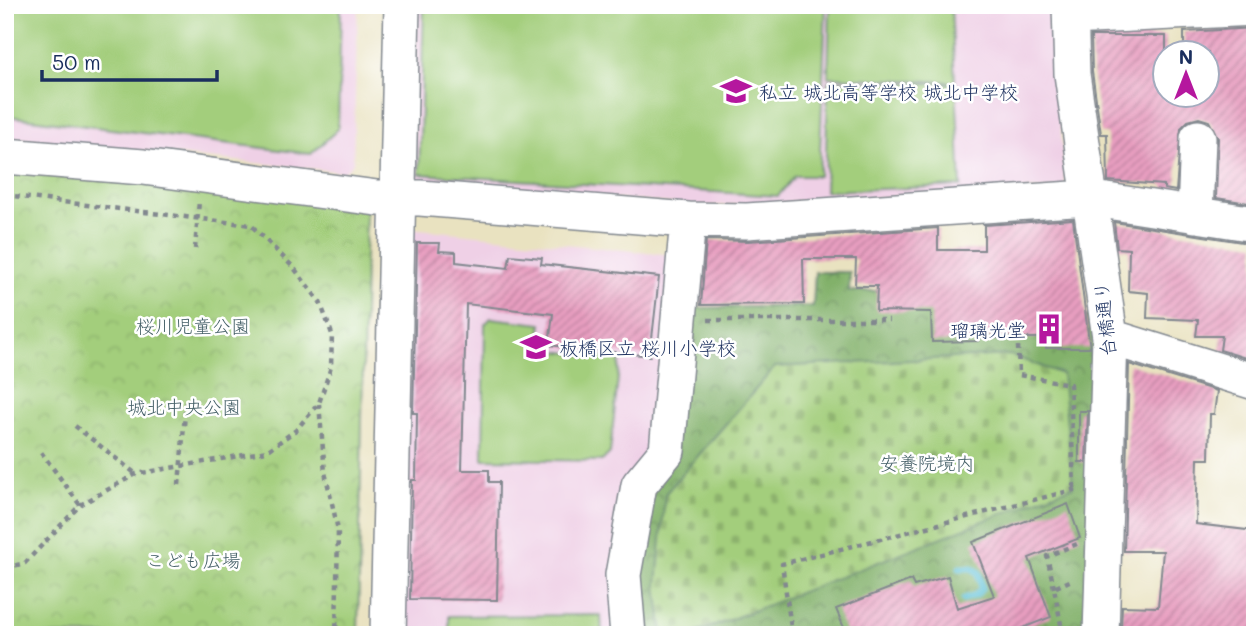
<svg xmlns="http://www.w3.org/2000/svg" width="1260" height="640" font-family="Mali,'Klee One',sans-serif">
<defs>
<pattern id="forest-crowns" width="20" height="18" patternUnits="userSpaceOnUse" patternTransform="scale(1.75)"><rect width="20" height="18" fill="#82b16b"/><path d="M2 6a3 3 0 1 1 6 0M12 15a3 3 0 1 1 6 0" fill="none" stroke="#6a905b"/></pattern>
<pattern id="cemetery-stones" width="16" height="16" patternUnits="userSpaceOnUse" patternTransform="scale(1.75)"><rect width="16" height="16" fill="#a3ce7b"/><path d="M2 7V4a2 2 0 0 1 4 0v3zM10 15v-3a2 2 0 0 1 4 0v3z" fill="#8cb16d"/></pattern>
<pattern id="park-crowns" width="20" height="18" patternUnits="userSpaceOnUse" patternTransform="scale(1.75)"><rect width="20" height="18" fill="#a3ce7b"/><path d="M2 6a3 3 0 1 1 6 0M12 15a3 3 0 1 1 6 0" fill="none" stroke="#8cb16d"/></pattern>
<pattern id="building-hatch" width="6" height="6" patternUnits="userSpaceOnUse" patternTransform="scale(1.75)"><rect width="6" height="6" fill="#e89ec0"/><path d="M-1 1l2-2M0 6l6-6M5 7l2-2" fill="none" stroke="#bb819f"/></pattern>
</defs>
<rect width="100%" height="100%" fill="#fff"/>
<filter id="ink" filterUnits="userSpaceOnUse"><feTurbulence type="fractalNoise" baseFrequency=".0143" numOctaves="2"/><feDisplacementMap in="SourceGraphic" scale="14" xChannelSelector="R" yChannelSelector="G"/><feConvolveMatrix kernelMatrix="1 2 1 2 8 2 1 2 1" color-interpolation-filters="sRGB"/></filter>
<filter id="wash" filterUnits="userSpaceOnUse"><feTurbulence type="fractalNoise" baseFrequency=".00686" numOctaves="4" result="noise"/><feDisplacementMap in="SourceGraphic" scale="28" xChannelSelector="R" yChannelSelector="G"/><feGaussianBlur stdDeviation="1.57" result="paint"/><feColorMatrix in="noise" values="0 0 0 0 0 0 0 0 0 0 0 0 0 0 0 0 0 1.4 0 .05"/><feComposite in="paint" operator="in"/></filter>
<g filter="url(#wash)">
<rect width="100%" height="100%" fill="#e9e2c0"/>
<path fill="#efd0e6" d="M5,5H358L353,163L344,172L5,137Z
M417,5H1052L1065,188L704,206L421,183L413,176Z
M409,228L672,255L657,439L622,635H404Z"/>
<path fill="url(#forest-crowns)" stroke="#4e7064" stroke-width="2" d="M815,272H850L849,291L1064,290L1065,317L1099,316L1097,635H633L629,575L691,308L813,306Z"/>
<path fill="url(#cemetery-stones)" stroke="#5f7e6c" stroke-width="2" d="M1010,355L1062,374L1073,486L691,635H663L657,585L665,494L775,367Z"/>
<path fill="url(#park-crowns)" stroke="#5f7e6c" stroke-width="2" d="M5,166L366,205L358,635H5Z"/>
<path fill="#a3ce7b" stroke="#5f7e6c" stroke-width="2" d="M11,5H341L338,129L311,154L7,116Z
M424,5H826L819,176H795L778,196L419,174Z
M830,5H951L955,82L828,77Z
M828,81L956,84L961,186L825,191Z
M491,318L542,324L538,349L620,359L610,453L602,461L483,459L485,324Z
M601,615L602,635H449V616Z"/>
<g fill="none" stroke-linecap="round" stroke-linejoin="round">
<path stroke="#56bdd4" stroke-width="7" d="M960,568H972L978,572L982,588L976,595L964,599"/>
</g>
<g id="blocks">
<path fill="url(#building-hatch)" d="M1255,28V204L1216,198L1218,138L1209,121L1199,118L1188,121L1181,128L1176,191L1164,189V185L1108,181L1107,134H1101L1092,72L1091,36H1166V94H1208V52H1184V32Z
M1073,219L1090,348H1046V338H978V341L932,342L931,312L876,311L877,286H855L856,259H803L804,304L701,305L706,240L748,241L938,228V250H984V225Z
M1114,222L1255,244V361L1220,350L1222,336H1196L1198,320L1147,318L1148,293L1128,291L1129,249L1117,248Z
M417,243H440L439,251L456,252V262L508,268L510,255L542,258L541,264L659,277L650,356L549,345L553,314L466,304L462,470H489V482H499L497,600L410,599L412,480H416L417,413H413Z
M1129,364L1217,391L1214,414H1210L1209,459H1198L1196,524L1255,531V635H1128V629H1121L1122,606L1158,607L1163,551H1124Z
M1079,411H1088L1086,462H1079Z
M1068,504L1080,538L1029,558L1051,617L1004,635H847L836,609L911,580L914,586L948,576L957,608L994,596L973,542Z"/>
</g>
</g>
<g filter="url(#ink)">
<use href="#blocks" fill-opacity="0" stroke="#82888f" stroke-width="2"/>
<g fill="none" stroke-linecap="round" stroke-linejoin="round">
<g stroke="#82888f" stroke-width="38">
<path id="minor" d="M1070,5L1072,74L1110,337L1101,635
M1071,17L1255,8
M5,156L143,167L377,198H420L688,220L747,221L1088,198L1255,224
M1195,215L1198,138
M1110,337L1255,382
M388,635L402,5
M628,635L623,575L639,485L667,451L688,220"/>
</g>
<path stroke="#82888f" stroke-width="4.5" stroke-dasharray="5 5" stroke-linecap="butt" d="M5,195L251,225L294,268L320,302L332,334L331,367L319,403L296,430L267,451L136,474L80,505L25,563L5,568
M195,249L199,201
M708,320H889
M1018,346L1019,375L1070,384L1074,490
M319,404L325,472L338,530L336,635
M75,426L136,474
M41,452L80,505
M179,485L186,402
M1054,588L1047,556L1077,544
M792,635L782,564L1077,489
M1063,635L1054,588L1074,579"/>
<use href="#minor" stroke="#fff" stroke-width="35"/>
</g>
</g>
<defs>
<g id="school-bare" transform="scale(2.415)"><path d="M0-5L7-2L0 1L-7-2ZM-4 1L0 2.5L4 1V4Q0 6-4 4Z" fill="#b5179e" stroke="#fff" stroke-width="2.5" paint-order="stroke"/></g>
<g id="building-bare" transform="scale(2.415)"><path d="M-4-6H4V6H1V3H-1V6H-4ZM-2.5-4.3h1.7v1.8h-1.7ZM.8-4.3h1.7v1.8H.8ZM-2.5-1h1.7V.8h-1.7ZM.8-1h1.7V.8H.8Z" fill="#b5179e" stroke="#fff" stroke-width="2.5" paint-order="stroke"/></g>
</defs>
<g fill-rule="evenodd">
<use href="#school-bare" x="736" y="91"/>
<use href="#building-bare" x="1049" y="329"/>
<use href="#school-bare" x="536" y="347"/>
</g>
<g text-anchor="middle" dominant-baseline="central" stroke-width="5" stroke-linejoin="round" paint-order="stroke">
<g font-size="19" fill="#1b2f5e" stroke="#fff" text-anchor="start">
<text x="759" y="91">私立 城北高等学校 城北中学校</text>
<text x="1026" y="329" text-anchor="end">瑠璃光堂</text>
<text x="559" y="347">板橋区立 桜川小学校</text>
</g>
<g font-size="19" fill="#1b2f5e" stroke="#fff">
<text transform="translate(1104 319) rotate(-96)">台橋通り</text>
</g>
<g font-size="19" fill="#445f67" stroke="#fff">
<text x="193" y="325">桜川児童公園</text>
<text x="184" y="406">城北中央公園</text>
<text x="927" y="462">安養院境内</text>
<text x="193" y="559">こども広場</text>
</g>
</g>
<rect width="1260" height="640" fill="none" stroke="#fff" stroke-width="28"/>
<g transform="translate(1186 74)"><circle r="33" fill="#ffffff" stroke="#a4acbf" stroke-width="2"/>
<path d="M0-5L12 26L0 18L-12 26Z" fill="#b5179e"/>
<text y="-10" font-size="19" font-weight="bold" text-anchor="middle" fill="#1b2f5e">N</text>
</g>
<path d="M42 70v10h175v-10" fill="none" stroke="#1b2f5e" stroke-width="3.5"/>
<text x="52" y="70" font-size="21" fill="#1b2f5e" stroke="#ffffff" stroke-width="5" paint-order="stroke">50 m</text>
</svg>
